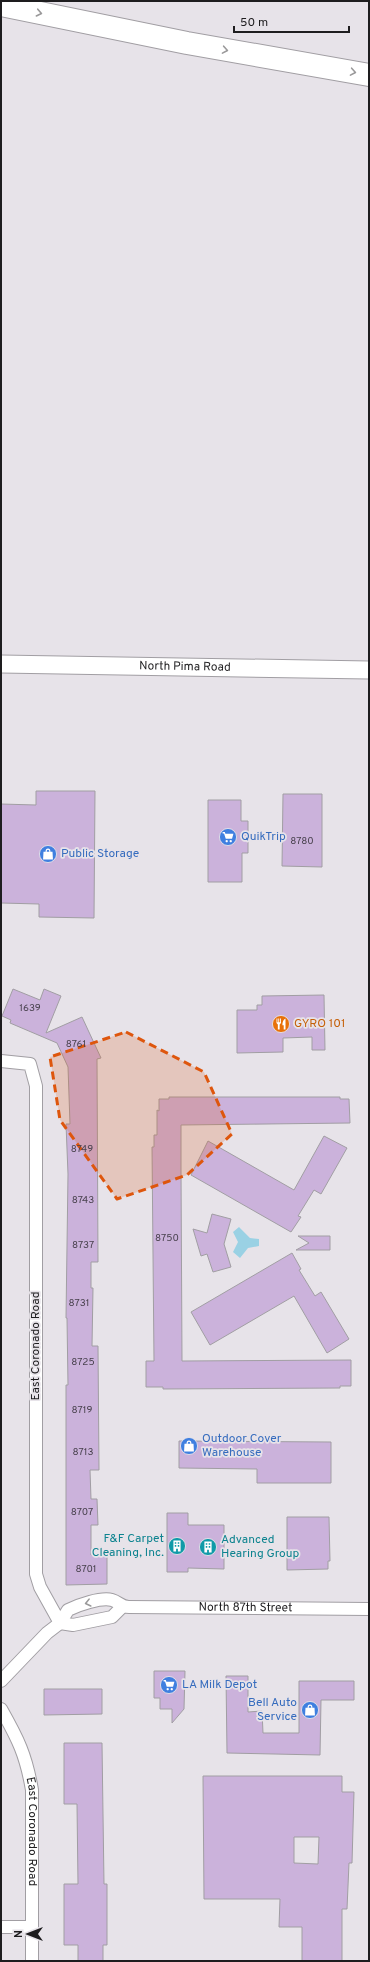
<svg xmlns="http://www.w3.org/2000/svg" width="370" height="1962" font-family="Overpass,sans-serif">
<rect width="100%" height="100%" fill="#e7e3e9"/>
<path fill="#9ad1e4" d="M239,1227L250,1238L259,1239V1246L248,1248L240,1258L233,1252L238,1242L233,1232Z"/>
<path fill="#cbb2db" stroke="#a19ea3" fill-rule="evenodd" d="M36,791H95L94,918L39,917V904L1,903V804L36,805Z
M283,794H322V867L282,866Z
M208,800H241V821H248V853H242V882H208Z
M13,989L40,1000L44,989L61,996L46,1033L82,1017L101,1058L97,1059L98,1262H91V1288H93L92,1346H98L99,1470H90L91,1499H97L98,1525H91V1555L107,1554V1584L66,1585V1385H68L67,1318H66L68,1174L66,1124H70L68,1067L57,1043L10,1023L11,1020L2,1016Z
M324,995L325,1050H312V1037L283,1038V1052L237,1053V1010H257V1005H262V996Z
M169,1097H340V1099H349L350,1123L181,1125V1169L182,1361L351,1360V1386H340V1388L163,1389V1387H146V1361H154L152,1147H154V1135H157V1110L159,1111V1099H169Z
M324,1136L347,1148L321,1194L314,1190L298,1216L301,1217L291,1232L191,1175L208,1141L294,1190Z
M212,1214L231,1219L224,1244L231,1267L213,1272L207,1254L201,1256L193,1229L207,1233Z
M298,1236H330V1250H296L309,1243Z
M292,1253L301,1269L299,1270L315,1296L321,1292L349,1339L327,1353L294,1296L210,1345L191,1312Z
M179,1441L331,1442V1483H257V1469L179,1468Z
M167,1513H188V1525H224V1569L188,1568V1572H167Z
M287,1517H329L330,1561H328V1569L287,1570Z
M154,1671H185L184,1709L172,1723V1709H160V1698H154Z
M226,1676H248V1712L262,1711L263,1733H299V1681H354V1700H321L320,1755L227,1753Z
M44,1689H102V1714L44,1715Z
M64,1743H102L104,1884H107V1945H103V1961H78V1945H64V1884H78L77,1804H64Z
M203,1776H342V1792H354L352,1863H349L347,1909H342V1961H302V1927H279L280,1899H204ZM294,1837H319L318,1864L294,1863Z"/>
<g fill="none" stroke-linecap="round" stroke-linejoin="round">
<g stroke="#a19ea3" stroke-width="14">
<g id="minor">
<path d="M1,1061L30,1064L36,1086V1574L40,1587L60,1623"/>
<path d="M60,1623L73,1625L112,1617L122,1607"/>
<path id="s1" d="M1,1681L47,1633L60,1623L68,1610C78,1605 101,1597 112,1600C119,1602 121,1607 129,1607L369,1609"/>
<path id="s2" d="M1,1709C18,1739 26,1755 32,1790V1961"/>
<path d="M1,1927H32"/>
</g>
</g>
<g stroke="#a19ea3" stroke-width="19">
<g id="secondary">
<path id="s3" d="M1,664L369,670"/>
</g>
</g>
<g stroke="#a19ea3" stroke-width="24">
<path id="motorway" d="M1,5L187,43L369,75"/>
</g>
<use href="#minor" stroke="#fff" stroke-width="12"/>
<use href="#secondary" stroke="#fff" stroke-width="17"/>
<use href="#motorway" stroke="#fff" stroke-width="22"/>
</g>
<defs><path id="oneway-chevron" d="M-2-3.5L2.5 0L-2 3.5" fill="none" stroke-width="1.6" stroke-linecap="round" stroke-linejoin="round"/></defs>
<g stroke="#9a999a">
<use href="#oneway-chevron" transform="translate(39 13) rotate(12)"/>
<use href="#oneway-chevron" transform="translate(225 50) rotate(10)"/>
<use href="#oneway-chevron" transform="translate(353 72) rotate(10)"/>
<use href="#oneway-chevron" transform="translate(88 1603) rotate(166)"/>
</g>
<path fill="#de560d" fill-opacity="0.2" stroke="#de560d" stroke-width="3" stroke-dasharray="8 5" stroke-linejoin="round" d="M126,1032L204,1072L232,1134L187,1175L117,1199L60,1120L50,1057Z"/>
<defs>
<g id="supermarket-disc" transform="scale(0.9)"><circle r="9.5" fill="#3f7fe0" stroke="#e7e3e9"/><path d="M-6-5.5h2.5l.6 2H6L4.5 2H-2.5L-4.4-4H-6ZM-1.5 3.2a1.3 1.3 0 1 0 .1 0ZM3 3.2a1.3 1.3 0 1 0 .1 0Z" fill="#fff"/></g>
<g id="shop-disc" transform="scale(0.9)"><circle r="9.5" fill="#3f7fe0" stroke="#e7e3e9"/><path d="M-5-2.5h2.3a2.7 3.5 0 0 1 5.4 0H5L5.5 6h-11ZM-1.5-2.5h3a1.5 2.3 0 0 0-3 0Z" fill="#fff"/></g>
<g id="restaurant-disc" transform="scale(0.9)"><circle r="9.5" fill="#e8710a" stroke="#e7e3e9"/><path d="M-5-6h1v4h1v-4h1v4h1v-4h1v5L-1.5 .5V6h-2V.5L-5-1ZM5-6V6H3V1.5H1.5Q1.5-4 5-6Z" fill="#fff"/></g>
<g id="building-disc" transform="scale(0.9)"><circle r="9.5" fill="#0f9aa8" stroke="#e7e3e9"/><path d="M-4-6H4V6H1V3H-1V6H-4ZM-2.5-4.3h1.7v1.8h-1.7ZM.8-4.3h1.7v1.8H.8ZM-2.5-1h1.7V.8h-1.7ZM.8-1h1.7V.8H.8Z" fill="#fff"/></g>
</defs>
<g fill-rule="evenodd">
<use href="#supermarket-disc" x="228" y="837"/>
<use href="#shop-disc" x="48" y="854"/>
<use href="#restaurant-disc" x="281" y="1024"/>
<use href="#shop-disc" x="189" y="1446"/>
<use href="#building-disc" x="177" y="1546"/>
<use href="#building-disc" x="208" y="1547"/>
<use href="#supermarket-disc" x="169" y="1685"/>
<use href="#shop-disc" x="310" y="1710"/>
</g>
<g text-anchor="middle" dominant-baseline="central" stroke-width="3.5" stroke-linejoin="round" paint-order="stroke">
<g font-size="10" fill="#49424e">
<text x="302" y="841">8780</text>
<text x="30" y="1008">1639</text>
<text x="76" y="1044">8761</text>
<text x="82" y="1149">8749</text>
<text x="83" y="1200">8743</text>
<text x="167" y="1238">8750</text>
<text x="83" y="1245">8737</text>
<text x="79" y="1303">8731</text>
<text x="83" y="1362">8725</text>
<text x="82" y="1410">8719</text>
<text x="83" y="1452">8713</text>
<text x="82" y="1512">8707</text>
<text x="86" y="1569">8701</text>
</g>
<g font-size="12" fill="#1e1d1f" stroke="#e7e3e9">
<text stroke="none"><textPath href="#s3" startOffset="184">North Pima Road</textPath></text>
<text transform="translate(36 1346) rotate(-90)">East Coronado Road</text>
<text stroke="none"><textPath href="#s1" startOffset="279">North 87th Street</textPath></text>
<text stroke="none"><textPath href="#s2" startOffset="129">East Coronado Road</textPath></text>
</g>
<g font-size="12" fill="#366cbe" stroke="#e7e3e9" text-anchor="start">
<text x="241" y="837">QuikTrip</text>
<text x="61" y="854">Public Storage</text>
<text x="202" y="1439">Outdoor Cover<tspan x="202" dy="14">Warehouse</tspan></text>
<text x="182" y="1685">LA Milk Depot</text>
<text x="297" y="1703" text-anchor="end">Bell Auto<tspan x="297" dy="14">Service</tspan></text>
</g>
<g font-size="12" fill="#c56008" stroke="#e7e3e9" text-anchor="start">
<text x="294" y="1024">GYRO 101</text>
</g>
<g font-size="12" fill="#0d838f" stroke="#e7e3e9" text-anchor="end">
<text x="164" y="1539">F&amp;F Carpet<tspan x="164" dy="14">Cleaning, Inc.</tspan></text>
<text x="221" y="1540" text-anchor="start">Advanced<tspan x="221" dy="14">Hearing Group</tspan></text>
</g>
</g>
<rect width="370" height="1962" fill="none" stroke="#1e1d1f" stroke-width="4"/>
<g transform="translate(28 1934) rotate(270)" stroke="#e7e3e9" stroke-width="3" paint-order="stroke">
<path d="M0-3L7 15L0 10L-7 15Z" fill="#1e1d1f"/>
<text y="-6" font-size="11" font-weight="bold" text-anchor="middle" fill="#1e1d1f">N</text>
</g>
<path d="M234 26v6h115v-6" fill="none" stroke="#1e1d1f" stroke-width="2"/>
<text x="240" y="26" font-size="12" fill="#1e1d1f" stroke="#e7e3e9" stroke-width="3" paint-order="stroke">50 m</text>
</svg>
